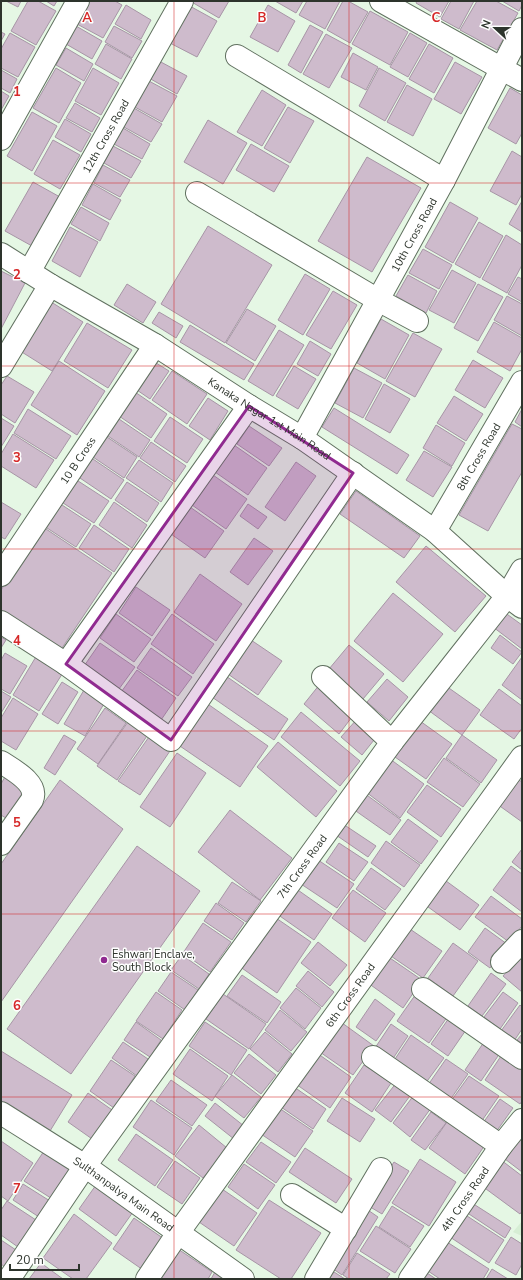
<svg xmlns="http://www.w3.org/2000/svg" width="523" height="1280" font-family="'Nunito Sans',sans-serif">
<rect width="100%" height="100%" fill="#e5f7e4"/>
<path fill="#d6eed4" d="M522,1221V1236L513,1232Z"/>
<path fill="#cebbcc" stroke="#a795a6" d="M6,1H21L18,7Z
M28,1H38L56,11L36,45L11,31Z
M46,1H57L54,6Z
M90,1H115L122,5L103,38L77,24Z
M190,1H229L219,18Z
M275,1H303L296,13Z
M307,1H340L325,29L299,15Z
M343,1H348L368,12L350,43L327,30Z
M417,1H449L440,17L416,3Z
M451,1H474L459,29L441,19Z
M477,1H496L518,13L497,50L460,30Z
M502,1H522V5L519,11Z
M126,5L151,20L141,39L115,24Z
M188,5L217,21L197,57L168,42Z
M268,5L295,21L278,52L250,37Z
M370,11L408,32L390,65L352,44Z
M310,25L323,32L301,73L288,65Z
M76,26L102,41L92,59L66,44Z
M114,26L142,41L132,58L105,42Z
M1,32L5,34L1,41Z
M10,33L35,47L18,77L1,68V49Z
M410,33L427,43L408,77L390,67Z
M326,34L352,48L329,88L303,74Z
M106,44L132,59L121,79L95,64Z
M429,44L453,58L434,93L409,79Z
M66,48L93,64L84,81L56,65Z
M353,53L378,67L366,90L341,77Z
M159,61L187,76L177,94L149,78Z
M455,62L482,77L461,114L434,99Z
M56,68L81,83L59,123L33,108Z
M93,68L119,83L101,115L75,101Z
M379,68L406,83L385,121L359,106Z
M1,70L17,79L10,93L1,88Z
M147,80L177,96L162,122L133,106Z
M407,85L432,99L413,136L387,122Z
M510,88L522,95V133L516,144L488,128Z
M262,90L286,105L262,146L237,132Z
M1,91L9,96L1,110Z
M75,103L100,118L92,132L66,118Z
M132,107L162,124L151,142L122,126Z
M288,107L314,121L290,163L264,148Z
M32,112L57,126L32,171L7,156Z
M65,119L91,134L81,152L55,137Z
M208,120L247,143L223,184L184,162Z
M123,128L150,144L142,159L114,144Z
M53,140L80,155L60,189L34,174Z
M251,144L289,166L274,192L236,170Z
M113,146L141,161L131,178L104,163Z
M512,151L522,157V194L516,205L490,191Z
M367,157L421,188L372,272L318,241Z
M103,165L130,180L120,197L94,183Z
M33,182L60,197L32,246L5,231Z
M93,184L121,200L110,220L82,205Z
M522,201V232L509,224Z
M450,202L478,218L453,263L425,247Z
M81,207L109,223L100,241L71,224Z
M479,222L503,236L480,278L455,264Z
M208,226L272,265L225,343L161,304Z
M70,227L98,242L80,277L52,261Z
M506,235L522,245V265L507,293L482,279Z
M423,249L452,265L439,289L409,273Z
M452,270L476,283L454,323L429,310Z
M1,271L25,283L1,329Z
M305,274L330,289L303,335L278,320Z
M408,275L437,291L426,313L396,296Z
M518,277L522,279V302L508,294Z
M127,284L156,302L143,323L114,305Z
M478,284L503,297L478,341L454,328Z
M333,291L357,305L331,349L306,335Z
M507,296L522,304V336L494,320Z
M48,300L83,322L52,371L17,349Z
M247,309L276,326L255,361L226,343Z
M159,312L183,326L176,338L152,323Z
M381,319L409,335L385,379L357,363Z
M494,322L522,338V349L510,371L477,352Z
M87,323L132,350L108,388L64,361Z
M190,325L254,364L244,380L180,342Z
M279,330L304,345L273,396L248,381Z
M413,333L442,349L415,397L386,381Z
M310,341L331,354L318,376L297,364Z
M473,360L503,378L485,408L455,390Z
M59,361L105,391L77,435L31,405Z
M153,361L169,371L150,399L134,388Z
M294,366L316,379L298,409L276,396Z
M354,368L382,383L363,418L335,403Z
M172,371L207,394L187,424L152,400Z
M7,376L34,392L15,423L1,414V385Z
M384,384L410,399L390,433L365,419Z
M135,392L167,414L151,438L119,416Z
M454,396L483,414L466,441L437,423Z
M208,398L228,411L210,440L189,426Z
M334,408L409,455L397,474L322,427Z
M28,409L71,436L56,459L14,433Z
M522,409V427L515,422Z
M116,417L150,440L139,457L105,434Z
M170,417L203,439L187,463L154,441Z
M1,418L14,426L1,447Z
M512,424L522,429V472L488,531L459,515Z
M436,425L465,443L452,466L423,448Z
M249,426L282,448L269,466L237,444Z
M13,434L54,460L36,488L1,466V454Z
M104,435L137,457L124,478L90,455Z
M151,442L186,466L175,482L140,458Z
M234,445L267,468L248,495L215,472Z
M424,451L452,467L433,497L406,480Z
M90,457L124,480L111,499L77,476Z
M139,460L173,483L161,502L126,478Z
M296,462L316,476L285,521L265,507Z
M213,475L247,499L226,529L192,505Z
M75,479L109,501L94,523L60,501Z
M127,482L159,503L147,522L115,500Z
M356,491L420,536L404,558L340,514Z
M1,502L21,514L5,539L1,537Z
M114,502L147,525L132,548L99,525Z
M59,503L91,524L76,547L44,526Z
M248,504L267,517L258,529L240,516Z
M190,507L224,531L205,558L171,534Z
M94,525L129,549L114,572L79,548Z
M43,527L112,573L60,651L1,611V590Z
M254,538L273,551L248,585L230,572Z
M426,546L486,596L455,632L396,582Z
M200,574L242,604L216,641L174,612Z
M136,587L170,610L152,636L119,613Z
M393,593L443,634L403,682L354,641Z
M504,612L522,625V649L493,627Z
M116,614L151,639L134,662L100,638Z
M172,614L214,644L193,674L151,644Z
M500,635L522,652L513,664L491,648Z
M1,637L6,640L1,648Z
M248,638L282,661L258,695L225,672Z
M100,643L135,667L116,693L82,669Z
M349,645L384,674L363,699L329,669Z
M151,648L192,677L178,696L137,668Z
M5,653L27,666L10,694L1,689V660Z
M37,655L64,671L39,711L13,695Z
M522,657V700L502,685Z
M137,670L176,698L159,723L119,695Z
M223,674L288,719L274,740L209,695Z
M387,679L408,697L389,721L367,702Z
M62,682L78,692L58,724L42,714Z
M320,684L355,713L339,734L304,704Z
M446,686L480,710L462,735L428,710Z
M499,689L522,706V728L514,739L480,715Z
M84,690L105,702L85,736L64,724Z
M1,691L11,697L1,713Z
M13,698L38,714L16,750L1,741V718Z
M202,700L268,746L240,787L174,742Z
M105,708L126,723L98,764L77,749Z
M301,712L360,761L340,786L281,737Z
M358,718L378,735L362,755L341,737Z
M130,719L149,733L117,780L97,766Z
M420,721L452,744L426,779L395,757Z
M151,734L172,748L140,795L118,781Z
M64,735L76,742L55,775L44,768Z
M462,735L497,760L481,783L446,758Z
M278,742L337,791L316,817L257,767Z
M177,753L206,773L170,827L140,807Z
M444,758L480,784L463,807L427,782Z
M390,759L424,784L400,818L366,792Z
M7,773L30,787L9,820L1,815V784Z
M516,778L522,782V822L497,804Z
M60,780L123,829L1,1002V864Z
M427,785L461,809L441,837L407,812Z
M364,793L401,820L390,835L353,809Z
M230,810L292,858L260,900L198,852Z
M408,819L438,841L421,864L391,842Z
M343,824L376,846L368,857L336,835Z
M386,841L420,865L404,887L371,863Z
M339,843L368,862L354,881L326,862Z
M137,846L200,891L71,1074L7,1029Z
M522,849V870L512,862Z
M318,860L354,884L337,908L301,884Z
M511,866L522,874V912L493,890Z
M371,868L401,889L385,910L356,889Z
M442,878L479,905L460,930L424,904Z
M232,882L261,901L246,922L218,903Z
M295,888L332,914L314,940L277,914Z
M353,890L386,913L365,942L332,918Z
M491,896L522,919V926L509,942L475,917Z
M216,903L244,923L232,940L204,921Z
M273,916L311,942L277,993L239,966Z
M203,923L231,942L210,972L183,953Z
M407,927L442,951L423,978L388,954Z
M485,928L507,944L490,968L468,952Z
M318,942L347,965L330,986L301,963Z
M453,943L478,961L453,996L428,978Z
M182,955L209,974L199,989L171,970Z
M387,956L422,980L403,1008L368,983Z
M520,956L522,957V992L503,976Z
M308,971L334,992L322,1007L296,986Z
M171,972L198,990L185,1010L158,991Z
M491,973L506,984L482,1016L468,1006Z
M242,975L281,1002L267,1023L227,996Z
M296,988L321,1008L305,1029L280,1008Z
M418,991L450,1013L429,1043L397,1021Z
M156,992L182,1010L163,1039L136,1021Z
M503,992L518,1003L500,1029L484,1017Z
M223,994L266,1024L249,1049L206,1019Z
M375,999L395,1014L376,1041L356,1027Z
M520,1005L522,1007V1029L514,1041L501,1031Z
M280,1010L307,1032L291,1051L265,1030Z
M451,1015L468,1027L448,1056L431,1044Z
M338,1020L374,1046L353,1075L317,1050Z
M136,1022L161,1040L150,1057L124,1040Z
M205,1022L247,1050L231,1075L189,1046Z
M391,1024L408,1036L392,1060L375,1048Z
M265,1032L292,1054L278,1072L250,1049Z
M522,1034V1043L517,1040Z
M411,1035L444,1058L425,1084L393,1062Z
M123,1042L148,1059L137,1076L112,1058Z
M484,1042L500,1053L481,1081L465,1070Z
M190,1049L228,1076L212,1101L173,1074Z
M505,1050L522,1062V1101L520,1104L485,1080Z
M1,1051L72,1095L50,1131L1,1102Z
M314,1051L351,1077L330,1108L293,1082Z
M249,1054L276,1075L261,1094L234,1073Z
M446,1059L468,1074L450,1100L428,1085Z
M111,1060L135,1076L114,1108L90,1091Z
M364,1065L391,1083L372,1112L345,1093Z
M232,1075L261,1097L244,1118L215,1096Z
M469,1076L499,1096L481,1122L451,1101Z
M171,1080L207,1105L192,1126L156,1101Z
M397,1082L412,1093L391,1122L375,1110Z
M294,1087L326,1109L313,1129L281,1107Z
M88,1093L115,1112L95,1141L68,1122Z
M414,1095L431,1108L410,1137L393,1123Z
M342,1098L375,1119L360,1142L327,1121Z
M500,1099L513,1108L496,1132L483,1123Z
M151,1100L192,1128L174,1155L133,1127Z
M215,1103L244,1126L234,1139L205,1116Z
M279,1108L313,1131L295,1157L261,1134Z
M431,1112L446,1123L425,1150L411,1140Z
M449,1119L485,1145L465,1174L429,1148Z
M199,1125L227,1148L203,1178L175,1156Z
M136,1134L173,1160L155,1186L118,1160Z
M522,1137V1172L505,1159Z
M1,1141L33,1163L8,1201L1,1196Z
M261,1142L291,1162L276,1183L246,1162Z
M305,1148L352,1179L336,1203L289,1172Z
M44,1151L74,1171L54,1200L24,1181Z
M420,1159L456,1182L429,1226L392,1203Z
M501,1160L522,1176V1211L520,1214L482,1186Z
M175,1161L200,1178L182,1204L157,1187Z
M394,1162L409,1171L382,1214L367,1205Z
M244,1164L275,1185L258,1209L228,1187Z
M23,1184L50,1201L39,1217L13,1200Z
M96,1185L133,1212L116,1236L79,1209Z
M222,1189L257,1213L234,1246L199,1222Z
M269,1200L321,1233L291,1279H281L236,1250Z
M7,1201L36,1220L18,1247L1,1235V1210Z
M472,1203L511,1228L505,1238L466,1212Z
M392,1206L424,1226L410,1247L379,1227Z
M365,1208L378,1217L342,1275L329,1266Z
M74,1214L112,1243L86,1279H73L43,1258Z
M464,1214L504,1240L489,1263L450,1237Z
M134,1218L167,1241L146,1272L113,1249Z
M376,1226L411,1249L395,1273L360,1251Z
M511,1237L522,1244V1264L516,1275L495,1263Z
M1,1240L16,1250L5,1267L1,1264Z
M447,1242L489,1269L483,1279H440L428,1271Z
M178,1249L212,1272L208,1279H157Z
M357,1253L390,1274L386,1279H349L343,1275Z
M41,1263L63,1279H29Z
M492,1269L508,1279H486Z
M215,1272L225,1279H211Z
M334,1272L345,1279H329Z
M427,1273L436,1279H423Z"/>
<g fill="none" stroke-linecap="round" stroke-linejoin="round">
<g stroke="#617160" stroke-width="24">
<g id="minor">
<path d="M381,1L522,80"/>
<path d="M237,56L444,180"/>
<path d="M1,139L78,1"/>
<path d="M197,193L378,300L417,321"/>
<path id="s1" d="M1,254L50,285L155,345L249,406L302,438L435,531L507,596L522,607"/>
<path id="s2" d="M29,272L182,1"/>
<path d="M1,366L50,285"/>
<path d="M249,406L66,664L171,740L353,473"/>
<path id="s3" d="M302,438L444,180L522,29"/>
<path id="s4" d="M435,531L522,382"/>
<path id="s5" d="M1,575L155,345"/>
<path d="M1,622L66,664"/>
<path d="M323,677L392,742"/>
<path d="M1,762C13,770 39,783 32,800L1,844"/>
<path d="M502,962L522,941"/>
<path d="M423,989L522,1058"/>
<path d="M373,1057L501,1146"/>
<path id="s6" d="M1,1113L85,1166L243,1279"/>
<path d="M292,1195L346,1229"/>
<path id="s7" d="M9,1279L85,1166L392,742L507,596L522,570"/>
<path id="s8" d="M147,1279L178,1233L522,757"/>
<path d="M316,1279L381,1169"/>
<path id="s9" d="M410,1279L501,1146L522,1120"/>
</g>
</g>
<use href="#minor" stroke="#fff" stroke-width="22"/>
</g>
<path fill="#902a90" fill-opacity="0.2" stroke="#902a90" stroke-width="3" stroke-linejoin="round" d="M249,406L353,473L171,740L66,664Z"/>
<path fill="none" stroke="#d62828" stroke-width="1" stroke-opacity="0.55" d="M174,1V1279M349,1V1279M1,183H522M1,366H522M1,549H522M1,731H522M1,914H522M1,1097H522"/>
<circle fill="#902a90" stroke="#fefefe" stroke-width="1.5" cx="104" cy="960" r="4"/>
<g text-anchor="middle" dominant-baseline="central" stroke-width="3" stroke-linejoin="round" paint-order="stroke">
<g font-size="11" fill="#2d342c" stroke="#fefefe">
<text stroke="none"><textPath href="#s2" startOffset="156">12th Cross Road</textPath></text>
<text stroke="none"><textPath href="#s3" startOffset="232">10th Cross Road</textPath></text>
<text stroke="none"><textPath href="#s1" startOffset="315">Kanaka Nagar 1st Main Road</textPath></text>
<text stroke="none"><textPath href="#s4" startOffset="86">8th Cross Road</textPath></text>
<text stroke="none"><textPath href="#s5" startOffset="138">10 B Cross</textPath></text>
<text stroke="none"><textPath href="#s7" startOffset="506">7th Cross Road</textPath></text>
<text stroke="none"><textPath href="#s8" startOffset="349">6th Cross Road</textPath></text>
<text stroke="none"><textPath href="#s6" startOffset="147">Sulthanpalya Main Road</textPath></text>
<text stroke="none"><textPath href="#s9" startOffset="97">4th Cross Road</textPath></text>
</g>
<g font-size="11" fill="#2d342c" stroke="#fefefe" text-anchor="start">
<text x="112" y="954">Eshwari Enclave,<tspan x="112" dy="13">South Block</tspan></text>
</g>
</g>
<g font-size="13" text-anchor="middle" font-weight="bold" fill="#d62828" stroke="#fefefe" stroke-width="3" stroke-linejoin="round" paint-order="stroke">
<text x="87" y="22">A</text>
<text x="262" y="22">B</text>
<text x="436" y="22">C</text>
<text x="17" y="96">1</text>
<text x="17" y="279">2</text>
<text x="17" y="462">3</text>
<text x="17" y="645">4</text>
<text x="17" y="827">5</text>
<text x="17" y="1010">6</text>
<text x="17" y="1193">7</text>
</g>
<rect width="523" height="1280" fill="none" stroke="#2d342c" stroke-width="4"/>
<g transform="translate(495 28) rotate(292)" stroke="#fefefe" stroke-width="3" paint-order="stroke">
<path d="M0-3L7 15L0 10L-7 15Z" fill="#2d342c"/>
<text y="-6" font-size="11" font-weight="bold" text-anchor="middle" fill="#2d342c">N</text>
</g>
<path d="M10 1264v6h69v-6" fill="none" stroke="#2d342c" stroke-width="2"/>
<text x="16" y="1264" font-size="12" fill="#2d342c" stroke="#fefefe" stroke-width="3" paint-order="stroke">20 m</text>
</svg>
